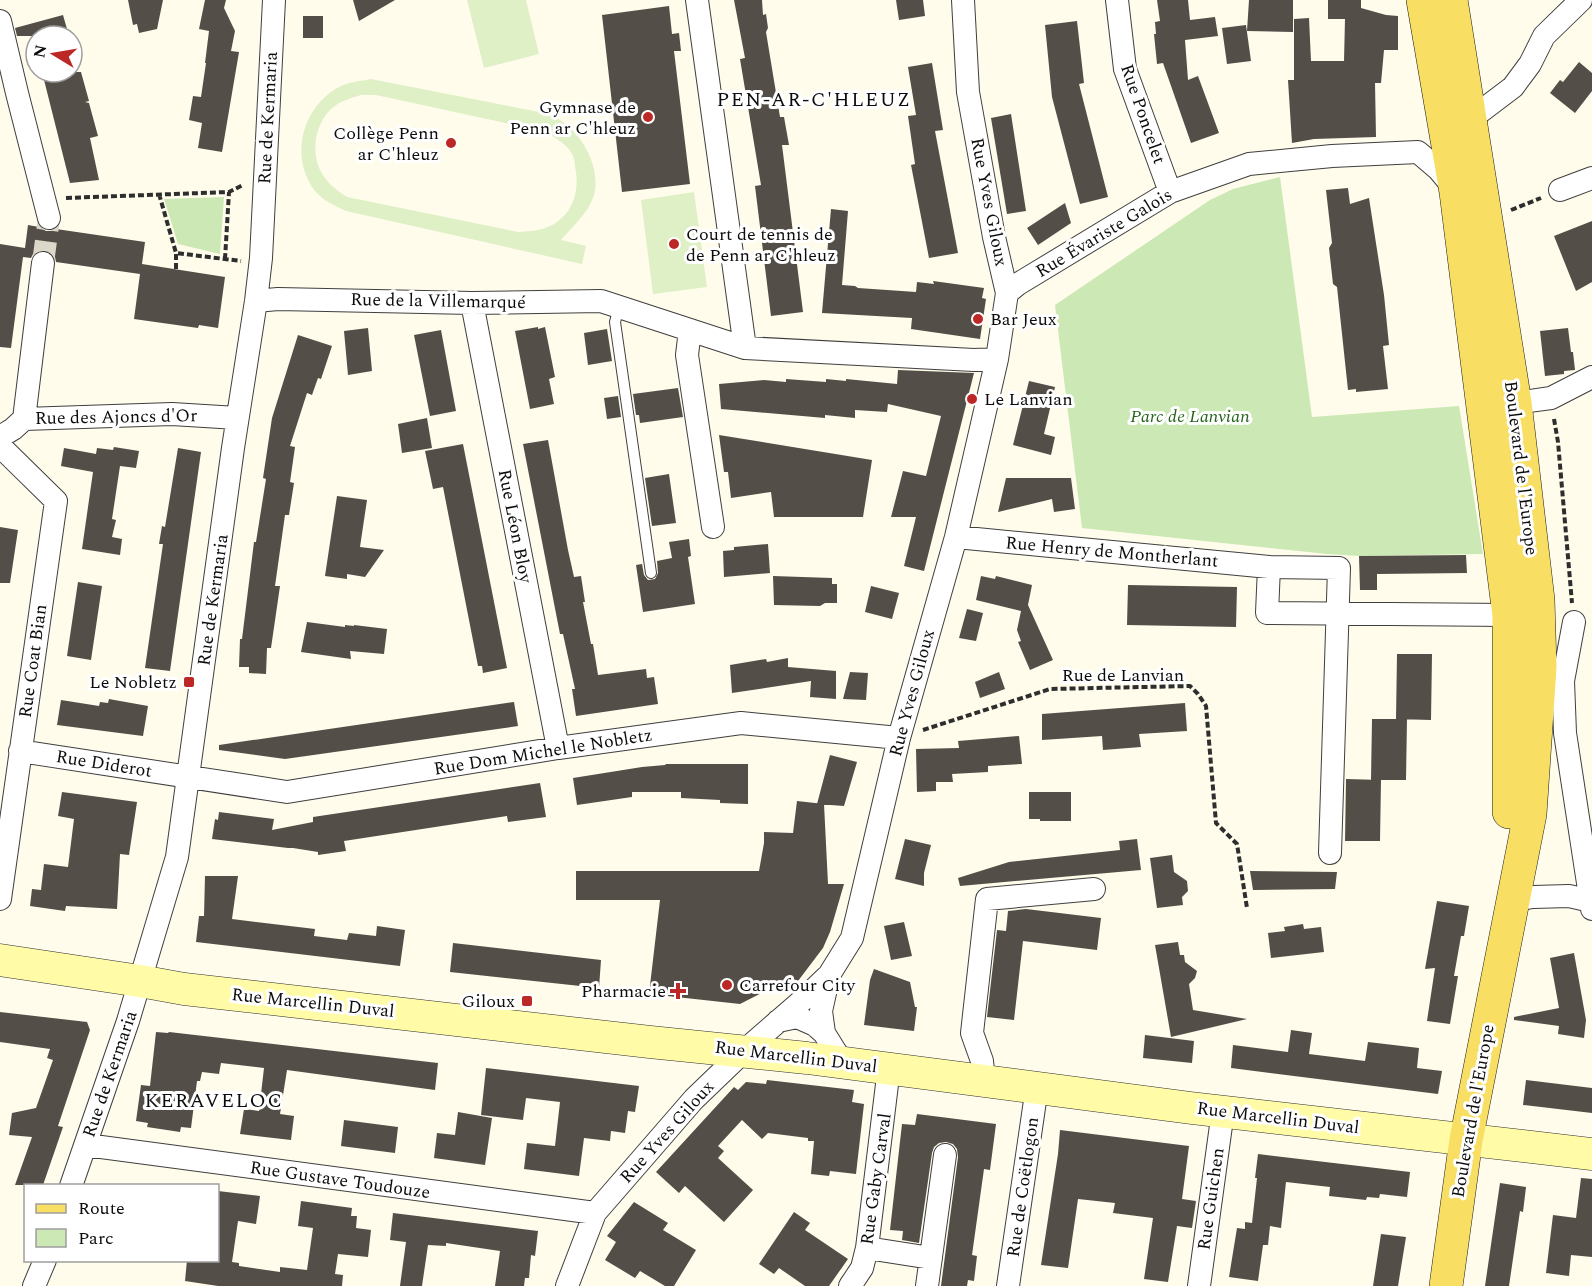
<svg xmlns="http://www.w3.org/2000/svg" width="1592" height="1286" font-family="Spectral,serif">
<rect width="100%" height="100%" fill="#fffceb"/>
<path fill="#cce8b5" d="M1280,177L1312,417L1459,406L1483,554L1359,556L1327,554L1082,528L1055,305L1210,200L1233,189Z
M224,197L220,254L178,244L164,199Z"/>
<path fill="#dff0c7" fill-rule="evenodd" d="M467,0H526L539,54L484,68Z
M371,79L534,111C541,113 550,115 557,118C580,131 599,163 595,190C592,210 573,226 561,240L586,246L582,264L346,211C335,206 324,201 315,191C289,157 302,107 339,87C348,82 361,81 371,79ZM361,95H376L543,131C554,137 566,143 572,154C574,157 575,163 575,167C580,189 574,212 554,224C542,231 531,231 518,232L347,197C338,191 329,185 323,175C310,155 314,126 331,109C340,101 351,98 361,95Z
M694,192L707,287L653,294L641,200Z"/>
<path fill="#544e48" d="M128,0H163L157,29L139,33L137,24L133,25Z
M205,0H226L224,8L235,31L231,51L239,52L222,152L198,148L202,123L189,120L193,96L201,97L206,63H205L209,31L199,29Z
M353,0H395L359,21Z
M734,0H762L763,15L766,14L768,28L766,32L780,117H784L789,145H782L803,312L771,316L755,186L761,185L740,59L745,58Z
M896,0H923L925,16L899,20Z
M1157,0H1188L1190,20L1215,17L1218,36L1185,40L1188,80L1198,76L1219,133L1191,143L1163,63L1157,64L1154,34H1156L1155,22L1160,21Z
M1249,0H1293V32L1247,31Z
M1328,0H1361V8L1386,15L1398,16V50H1384L1381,83H1375L1376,137L1314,139L1292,143L1288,80H1294V19L1309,18L1311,61H1344L1345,19H1328Z
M669,6L672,34L679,33L681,51H674L690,184L622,192L602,15Z
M63,15L69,36H17L15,28Z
M303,16H323V38H303Z
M1077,21L1084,83L1079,84L1108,197L1080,204L1052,97L1045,25Z
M1246,25L1251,61L1227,64L1222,28Z
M1579,62L1592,73V91L1575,113L1550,93L1560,80L1563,82Z
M932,63L943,130L935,131L958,253L929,258L911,165L915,164L908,116L916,115L908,67Z
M42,72H81L89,101L85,102L89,103L98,136L90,138L99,180L70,183Z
M1011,114L1026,211L1007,214L991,118Z
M1348,188L1350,204L1369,198L1384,295L1389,345L1383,346L1388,389L1356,392V389L1348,390L1337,287L1333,284L1329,248L1332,243L1326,190Z
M1065,203L1071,223L1038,245L1027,228Z
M831,209L848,211L842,285L855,286L858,288L916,292L917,282L934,284L933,281L984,288L982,298L986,299L980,339L911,329L912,318L822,313Z
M1592,221V282L1576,291L1554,236Z
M28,225L39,227L46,231H52L56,229L145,242L142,264L225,277L218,328L199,325L198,328L134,319L140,274L56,262L55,257L52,253L44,250L37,251L33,254L31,258L23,257L11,348L0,347V244L25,248Z
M538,327V329L545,327L555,377L549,379L554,404L530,409L515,331Z
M368,328L372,371L348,375L344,331Z
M1568,328L1571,352H1573L1575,370L1564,371V374L1545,376L1540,331Z
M607,329L612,361L588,365L584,333Z
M441,330L456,411L430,416L414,335Z
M298,335L332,346L321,379L318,378L312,395L307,393L290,446L295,447L290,482L294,483L289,515H285L275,586H280L271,648H267L266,674L249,673V667H239L240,639H242L254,542H256L266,479L263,478L272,418Z
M898,370L974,373L924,571L904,566L916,517H891L903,471L926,476L941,416L888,404L887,412L855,410V418L825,415V418L721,409L719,384L764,380L786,382V379L826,382V379L846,381V379L897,384Z
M1029,381L1055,387L1044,434L1055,437L1051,455L1013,445Z
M678,388L683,417L640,423L639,415H636L633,394Z
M618,396L621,417L607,419L604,398Z
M427,418L432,448L402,453L398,424Z
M719,435L872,460L863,517H774L771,492L731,498L728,472H724Z
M548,440L568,550L574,577L581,576L585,602H583L591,644H593L598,675L646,669L647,678L654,677L658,704L576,716L572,689H575L563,634H560L523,444Z
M463,444L507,668L483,673L482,666H478L443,487L433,489L425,451Z
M114,447L139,451L136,468L120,466L112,519L116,520L112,537L122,539L120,555L82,549L93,472L61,466L64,448L96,454L97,448L113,450Z
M178,448L201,452L170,671L145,668L163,544H159L162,526L165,527Z
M669,474L676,523L652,526L645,478Z
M1006,478H1071L1075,509L1054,512L1052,499L998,512Z
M337,496L367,500L360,547L384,550L365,577L347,574V579L325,576Z
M0,527L18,530L10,583H0Z
M689,539L691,556L688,557L695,604L643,612L636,565L642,564L644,575L648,580L655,579L658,573L657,561L672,558L669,542Z
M768,544L770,573L724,577L723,551L734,550V547Z
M1466,555L1467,573L1377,574V590H1360L1359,556Z
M773,576L832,578V584H837V603H825L820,606L774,605Z
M981,576L995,579L996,576L1032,585L1028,605L1053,660L1030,670L1018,642L1021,641L1017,630L1021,611L976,600Z
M78,582L102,586L91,660L67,656Z
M1128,585L1237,587L1236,627L1127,625Z
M871,586L899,593L892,619L865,612Z
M967,609L983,613L976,641L959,638Z
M307,622L345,627V625L354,626V625L387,629L384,654L350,651L351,659L301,652Z
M1397,654H1432L1431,720L1396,719Z
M788,658V667L836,671V699L810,697L811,681L732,693L730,665L766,659L767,662Z
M850,672L868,673L866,700L843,699Z
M999,672L1005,689L980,698L975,682Z
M109,699L148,706L143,736L57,725L61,700L99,706L100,702L108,703Z
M514,702L518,726L285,759L219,750V745Z
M1185,703L1187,731L1139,734L1141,747L1103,750L1102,736L1042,740V714Z
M1372,719H1407L1406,780H1371Z
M1019,736L1022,764L988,766V772L952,774L953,782H936V791L917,792L916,749L959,748L958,741Z
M830,755L857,762L844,806L817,804Z
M666,764H748V804L720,803V800L681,798V792H632V797L577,805L573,778L642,767L665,765Z
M1346,779L1381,780L1380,841H1345Z
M540,783L546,817L508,822L507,816L344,841L346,851L318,855V852L293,848H288L212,839L215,819L218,820L219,812L274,819L272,830L313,822V817Z
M62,792L137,802L129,855L120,854L117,909L66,906L65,911L30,906L32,889L41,890L44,864L68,867L74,819L58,816Z
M1029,792H1071V821H1040V819H1029Z
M797,801L824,804L828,884H844L830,932L823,948L798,981L791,978L740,1004L649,994L660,900H576V871H759L764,843V832L793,833Z
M905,839L931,845L924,873V886L895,879Z
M1137,839L1141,870L960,886L958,878L1009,862L1120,850L1119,841Z
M1172,855L1174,872L1187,881L1188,891L1182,897L1183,905L1157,908L1150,858Z
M1250,871L1337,872L1335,889L1253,890Z
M205,876H238L232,919L315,929L314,936L347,940L349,933L376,936L377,926L405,930L400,966L196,942L199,916H204Z
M1437,901L1469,906L1464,936H1461L1454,976H1458L1450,1024L1427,1021L1435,968L1425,969Z
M1026,909L1101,918L1097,950L1023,941L1014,1020L987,1017L997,930L1006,931L1008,911Z
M904,922L912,956L891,960L884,926Z
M1303,924L1304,929L1321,927L1324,952L1271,958L1268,933L1285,931L1284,927Z
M1178,942L1180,955H1184L1185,962L1197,971L1195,978L1189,984L1193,1010L1247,1019L1171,1037L1155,945Z
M453,943L601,960L599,988L450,972Z
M1574,953L1586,1020L1584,1038L1558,1034L1559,1026L1514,1020V1017L1559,1008L1550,958Z
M874,969L910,982L915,1007H917L914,1031L864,1025L870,980Z
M0,1012L87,1022L90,1030L58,1126L63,1127L43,1185H15L32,1137L9,1135L12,1113L36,1108L53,1060L47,1058L50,1049L0,1042Z
M1291,1030L1312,1033L1309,1054L1365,1061L1368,1042L1419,1048L1417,1068L1442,1071L1438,1094L1231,1068L1233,1045L1288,1052Z
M156,1032L168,1033L169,1032L438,1063L435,1090L287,1070L280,1114L294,1116L291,1140L240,1134L244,1109L259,1111L264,1068L221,1063L219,1074L202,1072L200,1081H197L191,1128L181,1127L180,1132L147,1127L148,1123L136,1121L141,1085L150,1086Z
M1145,1035L1194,1041L1192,1063L1143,1058Z
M486,1068L639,1086L635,1112L628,1111L625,1133L611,1131L610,1141L584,1138L579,1176L524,1169L527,1143L555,1146L560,1102L526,1098L523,1120L481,1115Z
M767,1080L854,1090L852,1102L864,1104L856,1174L830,1171L829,1176L811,1174L814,1141H808V1138L768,1133L762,1139L742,1120L718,1146L724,1151L718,1158L753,1190L724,1222L685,1186L679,1193L656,1172L734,1087L738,1090L746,1082L766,1084Z
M1526,1080L1592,1088V1113L1523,1105Z
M458,1112L492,1118L485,1165L434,1158L437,1133L455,1135Z
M917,1114L996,1124L990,1170L984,1169L972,1255L977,1256L974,1281L968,1280L967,1286H941L958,1157L957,1149L953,1144L946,1142L939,1143L934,1147L932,1153L919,1243L902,1240L903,1231L890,1230L902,1124L915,1125Z
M344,1120L398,1127L395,1153L341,1146Z
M1060,1130L1189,1146L1182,1199L1196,1201L1192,1228L1177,1226L1168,1282L1144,1279L1153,1218L1113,1213L1115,1203L1078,1199L1068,1268L1041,1265L1058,1154Z
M1258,1154L1410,1172L1407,1197L1380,1194L1379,1198L1367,1197L1366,1200L1329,1196L1330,1187L1286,1182L1281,1228L1270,1226L1268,1245H1263L1258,1281L1229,1277L1237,1228L1245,1229V1222L1252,1223L1257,1178H1255Z
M1581,1178L1592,1179V1257L1571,1255L1569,1276L1546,1273L1553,1215L1576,1218Z
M1500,1183L1526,1187L1523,1212L1520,1211L1509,1286H1485Z
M218,1191L260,1196L256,1224L238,1221L232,1262L239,1263V1266L280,1272V1267L307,1270L313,1228L298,1226L301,1201L352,1208L351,1216H357L356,1228L371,1230L368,1257L338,1254L335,1274L343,1275L342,1286H218L185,1281L187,1260H218Z
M634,1202L668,1223L663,1230L696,1250L674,1286H665L640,1271L635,1278L605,1260L616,1242L607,1236Z
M794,1212L810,1223L805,1230L848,1259L829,1286H805L779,1268L774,1274L759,1264Z
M393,1213L538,1231L535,1256L531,1255L529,1278H525L524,1286H495L500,1251L446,1243V1246L428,1245L422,1286H400L406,1242L390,1240Z
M1381,1234L1406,1237L1398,1286H1373Z"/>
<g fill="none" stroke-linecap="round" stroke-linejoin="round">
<path stroke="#dbd8ca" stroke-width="22" stroke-dasharray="22 11" stroke-linecap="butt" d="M43,263L49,218"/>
<g stroke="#3f3f3f" stroke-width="12">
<path id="lane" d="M619,307L615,322L651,573"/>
</g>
<g stroke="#3f3f3f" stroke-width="24">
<path id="street" d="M697,0L745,348
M1117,0L1125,69L1170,192
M0,21L17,93L49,218
M1469,114L1480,112L1513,87L1530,64L1544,36L1581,0
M1560,190L1592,178
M1007,293L1018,284L1170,192L1249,164L1332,156L1418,152L1439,170L1454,188
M256,301L278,299L472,303L601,301L745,348L974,360L997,359
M472,303L558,748
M690,330L687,355L713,527
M1515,403L1551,398L1592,377
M24,419L43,263
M0,437L13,429L24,419L172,414L237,418
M0,446L56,501L0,899
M956,537L1269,567L1339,568L1330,853
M1269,567L1267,613L1509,615
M1574,622L1563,681L1565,733L1592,909
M20,751L287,792L558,748L741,723L899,738
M1514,900L1533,897L1569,896L1591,901
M778,1021L797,1017L815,1025L824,1033L842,1062
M824,1033L821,1011L829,975
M984,1081L982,1061L972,1033L987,899L1094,889
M86,1145L595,1213
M71,1186L128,1021L177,857L233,448L256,301L261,258L274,0
M867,1248L931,1258
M34,1286L45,1260
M567,1286L595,1213L694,1099L744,1051L805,998L829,975L852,938L899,738L956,537L997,359L1007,293L994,237L968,92L963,0
M850,1286L862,1268L867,1248L889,1068
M927,1286L945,1155
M1008,1286L1037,1087
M1199,1286L1223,1111"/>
</g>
<g stroke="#2e2e2e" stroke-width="33">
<path id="secondary" d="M0,960L140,981L184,989L650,1042L807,1058L1191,1108L1592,1154"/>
</g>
<g stroke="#1d1d1d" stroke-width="34">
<path id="primary" d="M1423,0L1456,192L1509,615V812
M1446,1286L1466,1140L1530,814L1540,667L1538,600L1515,403L1451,0"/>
</g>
<path stroke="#2e2e2e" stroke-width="4" stroke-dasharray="6 3" stroke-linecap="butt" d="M159,194L176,253
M66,198L229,192L243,185
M1511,210L1541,198
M225,259L229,192
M176,269V253L241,261
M1554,419L1558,442L1572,603
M923,730L1050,689L1190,686L1198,694L1206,706L1216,823L1237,844L1247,908"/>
<use href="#lane" stroke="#fff" stroke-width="10"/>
<use href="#street" stroke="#fff" stroke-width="22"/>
<use href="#secondary" stroke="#fffba6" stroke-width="32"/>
<use href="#primary" stroke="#f8de62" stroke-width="33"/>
</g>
<g fill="#bb2825" stroke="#fff" stroke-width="2">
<circle cx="648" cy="117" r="6"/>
<circle cx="451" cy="143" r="6"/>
<circle cx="674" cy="244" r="6"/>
<circle cx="978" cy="319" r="6"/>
<circle cx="972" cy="399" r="6"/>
<rect x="183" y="676" width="12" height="12" rx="3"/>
<circle cx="727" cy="985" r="6"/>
<path d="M675 982h6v6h6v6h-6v6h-6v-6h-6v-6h6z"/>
<rect x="521" y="995" width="12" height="12" rx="3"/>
</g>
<g text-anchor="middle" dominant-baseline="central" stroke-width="6" stroke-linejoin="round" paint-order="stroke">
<g font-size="18" fill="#0c0c0c" stroke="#fff" text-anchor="end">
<text x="636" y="107">Gymnase de<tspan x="636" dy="21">Penn ar C'hleuz</tspan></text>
<text x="439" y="133">Collège Penn<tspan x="439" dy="21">ar C'hleuz</tspan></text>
<text x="686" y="234" text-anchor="start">Court de tennis de<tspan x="686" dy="21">de Penn ar C'hleuz</tspan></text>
<text x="990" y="319" text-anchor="start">Bar Jeux</text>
<text x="984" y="399" text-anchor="start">Le Lanvian</text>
<text x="177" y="682">Le Nobletz</text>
<text x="739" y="985" text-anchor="start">Carrefour City</text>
<text x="666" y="991">Pharmacie</text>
<text x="515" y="1001">Giloux</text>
</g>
<g font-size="18" fill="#0c0c0c" stroke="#fff">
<text transform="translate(1143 114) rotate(71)">Rue Poncelet</text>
<text transform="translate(268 118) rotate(-87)">Rue de Kermaria</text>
<text transform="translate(989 202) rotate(79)">Rue Yves Giloux</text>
<text transform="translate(1104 233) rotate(-31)">Rue Évariste Galois</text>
<text transform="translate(438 301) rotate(1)">Rue de la Villemarqué</text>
<text transform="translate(116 417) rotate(-1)">Rue des Ajoncs d'Or</text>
<text transform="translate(1521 468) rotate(83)">Boulevard de l'Europe</text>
<text transform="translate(515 526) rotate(79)">Rue Léon Bloy</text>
<text transform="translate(1112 552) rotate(5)">Rue Henry de Montherlant</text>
<text transform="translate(213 600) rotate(-82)">Rue de Kermaria</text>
<text transform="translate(33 661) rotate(-82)">Rue Coat Bian</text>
<text x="1123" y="675">Rue de Lanvian</text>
<text transform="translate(912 693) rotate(-75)">Rue Yves Giloux</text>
<text transform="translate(543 752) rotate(-9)">Rue Dom Michel le Nobletz</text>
<text transform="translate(104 764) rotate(9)">Rue Diderot</text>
<text transform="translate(313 1003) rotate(6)">Rue Marcellin Duval</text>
<text transform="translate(796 1057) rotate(7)">Rue Marcellin Duval</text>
<text transform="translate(110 1074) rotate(-71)">Rue de Kermaria</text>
<text transform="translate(1473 1111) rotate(-80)">Boulevard de l'Europe</text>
<text transform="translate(1278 1118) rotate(7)">Rue Marcellin Duval</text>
<text transform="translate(667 1132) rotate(-48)">Rue Yves Giloux</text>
<text transform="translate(876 1179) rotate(-82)">Rue Gaby Carval</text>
<text transform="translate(340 1180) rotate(8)">Rue Gustave Toudouze</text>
<text transform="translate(1023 1187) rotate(-82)">Rue de Coëtlogon</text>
<text transform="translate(1211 1199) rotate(-82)">Rue Guichen</text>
</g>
<g font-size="18" font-style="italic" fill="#27631d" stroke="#fff">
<text x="1190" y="416">Parc de Lanvian</text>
</g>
<g font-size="20" letter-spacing="1.5" fill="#0c0c0c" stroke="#fff">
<text x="814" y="100">PEN-AR-C'HLEUZ</text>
<text x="214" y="1101">KERAVELOC</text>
</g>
</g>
<rect x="24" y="1184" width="195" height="78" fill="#ffffff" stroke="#9e9e9e" stroke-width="1.5"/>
<rect x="36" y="1204" width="30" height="9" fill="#f8de62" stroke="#9e9e9e" stroke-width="1.5"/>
<text x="78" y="1214" font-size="18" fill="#0c0c0c">Route</text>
<rect x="36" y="1229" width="30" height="18" fill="#cce8b5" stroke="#9e9e9e" stroke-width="1.5"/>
<text x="78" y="1244" font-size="18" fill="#0c0c0c">Parc</text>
<g transform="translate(54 54) rotate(281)"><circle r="28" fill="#ffffff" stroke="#9e9e9e" stroke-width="1.5"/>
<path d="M0-4.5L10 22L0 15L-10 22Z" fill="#bb2825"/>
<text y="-9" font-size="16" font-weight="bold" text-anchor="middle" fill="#0c0c0c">N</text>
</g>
</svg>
